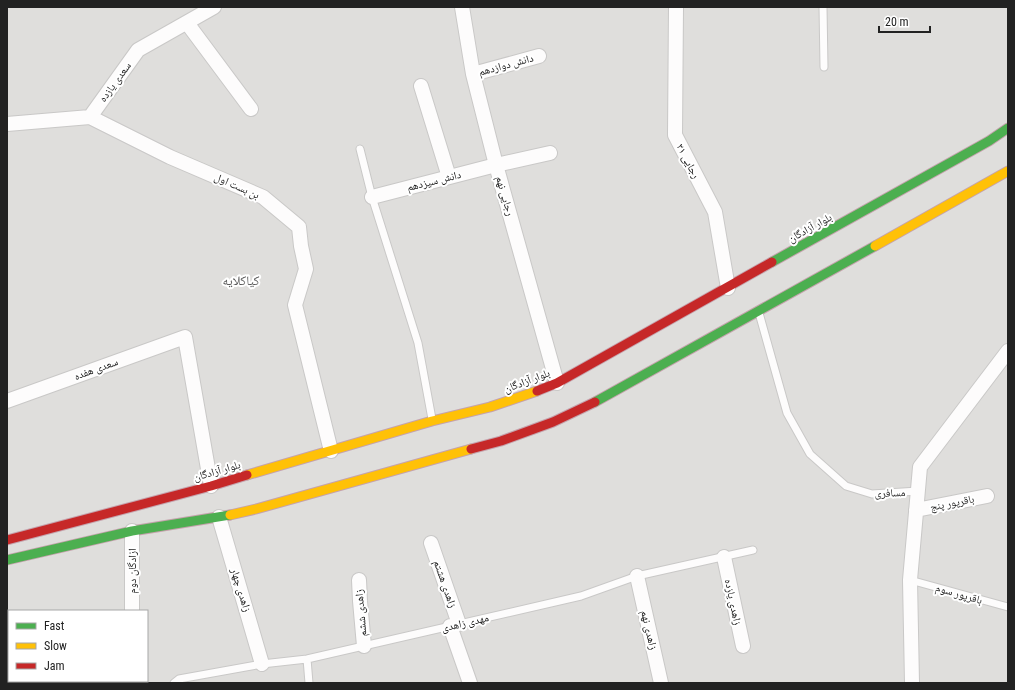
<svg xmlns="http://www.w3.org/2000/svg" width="1015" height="690" font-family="'Roboto Condensed','Noto Naskh Arabic',sans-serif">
<rect width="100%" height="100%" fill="#f0eeeb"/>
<path fill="#dfdedc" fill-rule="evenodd" d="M7,7H1008V683H7ZM9,611H147V681H9Z"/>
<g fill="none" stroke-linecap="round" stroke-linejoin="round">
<g stroke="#c9c8c7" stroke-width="9">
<path id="lane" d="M823,7L824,67
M360,149L372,197L418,343L432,419
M759,313L787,413L810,454L846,486L872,494L918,491
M910,580L1008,607
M307,659L309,683
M97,681L98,683
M174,683L179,679L262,664L307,659L581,596L637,576L753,550"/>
</g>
<g stroke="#c9c8c7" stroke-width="16">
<path id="street" d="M462,7L473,74L496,165L557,383
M676,7L675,135L715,212L728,288
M187,23L251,109
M473,74L539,56
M421,86L449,177
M90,117L170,157L263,197L299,227L301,246L306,269L295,305L331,451
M7,124L90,117L138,50L214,7
M372,197L496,165L550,153
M7,401L185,337L211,486
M916,510L987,496
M219,517L262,664
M431,543L459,624
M724,557L743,646
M637,576L661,683
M359,580L360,601L364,646
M132,611V531
M450,626L470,683
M7,679H9
M912,683L910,580L920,467L1008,351"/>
</g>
<g stroke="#c5a2ac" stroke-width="11">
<path id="fast" d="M772,262L989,141L1008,128
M595,402L875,246
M7,560L132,531L230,515"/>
</g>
<g stroke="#c5a2ac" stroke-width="11">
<path id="slow" d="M875,246L1008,171
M247,475L432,421L490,407L537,391
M230,515L256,509L471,449"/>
</g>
<g stroke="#c5a2ac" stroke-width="11">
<path id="jam" d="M537,391L557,383L772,262
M471,449L501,441L553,422L595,402
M7,540L211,486L247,475"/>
</g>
<use href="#lane" stroke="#fdfcfc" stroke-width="7"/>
<use href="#street" stroke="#fdfcfc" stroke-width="14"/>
<use href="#fast" stroke="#4caf50" stroke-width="9"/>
<use href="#slow" stroke="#ffc107" stroke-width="9"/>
<use href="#jam" stroke="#c62828" stroke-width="9"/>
</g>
<g text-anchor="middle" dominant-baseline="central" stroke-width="4" stroke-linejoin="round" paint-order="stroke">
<g font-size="11" fill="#222" stroke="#fff">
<text transform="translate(506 65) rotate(-15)">دانش دوازدهم</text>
<text transform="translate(115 82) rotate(-54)">سعدی یازده</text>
<text transform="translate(688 161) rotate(62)">رجایی ۲۱</text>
<text transform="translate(434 181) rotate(-14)">دانش سیزدهم</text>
<text transform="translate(237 186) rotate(24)">بن بست اول</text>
<text transform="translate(505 196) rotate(74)">رجایی نهم</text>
<text transform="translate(810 228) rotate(-29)">بلوار آزادگان</text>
<text transform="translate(96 369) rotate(-20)">سعدی هفده</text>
<text transform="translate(527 381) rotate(-21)">بلوار آزادگان</text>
<text transform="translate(217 471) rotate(-16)">بلوار آزادگان</text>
<text transform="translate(890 493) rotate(-2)">مسافری</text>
<text transform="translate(952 503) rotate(-11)">باقرپور پنج</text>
<text transform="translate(132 571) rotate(-90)">ازادگان دوم</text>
<text transform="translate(445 584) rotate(71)">زاهدی هشتم</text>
<text transform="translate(241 590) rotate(73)">زاهدی چهار</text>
<text transform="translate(959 594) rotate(16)">باقرپور سوم</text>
<text transform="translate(733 602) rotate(78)">زاهدی یازده</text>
<text transform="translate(361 613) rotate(-95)">زاهدی ششم</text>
<text transform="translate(465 623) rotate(-13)">مهدی زاهدی</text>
<text transform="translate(649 630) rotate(77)">زاهدی نهم</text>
</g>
<g font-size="13" fill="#555" stroke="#fff">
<text x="241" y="280">کیاکلایه</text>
</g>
</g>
<rect width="1015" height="690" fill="none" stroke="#222222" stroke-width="16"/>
<rect x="8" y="610" width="140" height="72" fill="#ffffff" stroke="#a7a7a7"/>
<rect x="16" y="623" width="20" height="6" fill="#4caf50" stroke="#a7a7a7"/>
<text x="44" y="630" font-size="12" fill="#222222">Fast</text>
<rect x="16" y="643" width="20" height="6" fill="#ffc107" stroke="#a7a7a7"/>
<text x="44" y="650" font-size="12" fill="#222222">Slow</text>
<rect x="16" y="663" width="20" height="6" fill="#c62828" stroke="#a7a7a7"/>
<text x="44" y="670" font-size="12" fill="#222222">Jam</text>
<path d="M879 26v6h51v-6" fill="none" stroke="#222222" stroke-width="2"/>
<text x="885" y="26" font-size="12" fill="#222222" stroke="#ffffff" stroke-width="3" paint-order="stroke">20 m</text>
</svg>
